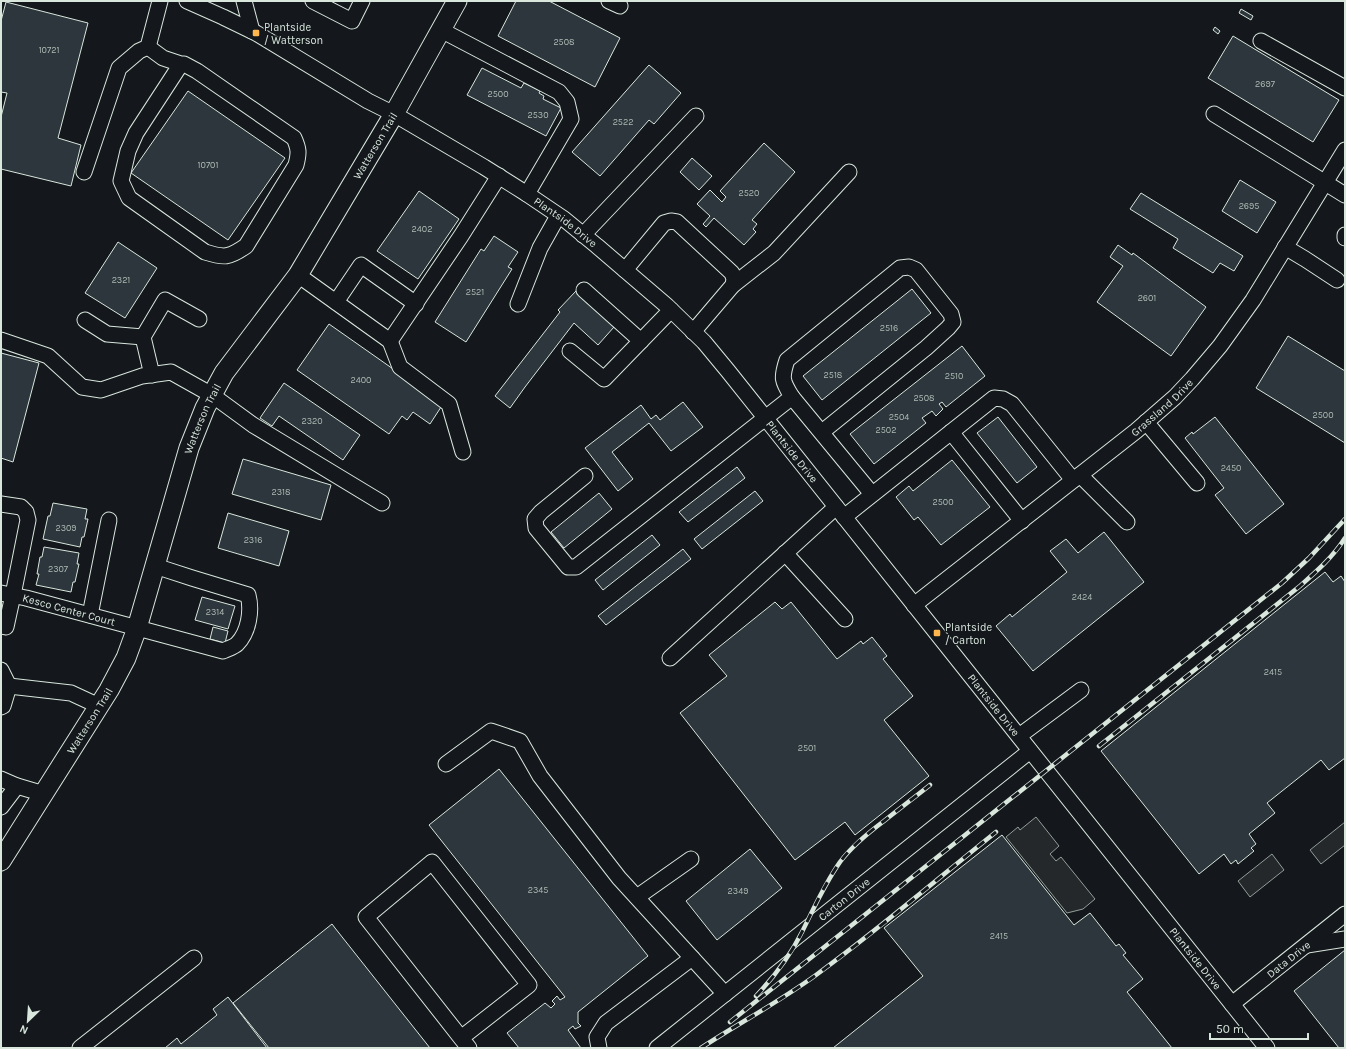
<svg xmlns="http://www.w3.org/2000/svg" width="1346" height="1049" font-family="Karla,sans-serif">
<rect width="100%" height="100%" fill="#14181c"/>
<path fill="#24282b" stroke="#939e99" d="M1036,817L1059,846L1050,854L1056,861L1061,857L1095,899L1083,909L1067,913L1006,837L1018,827L1020,830Z
M1345,822V845L1321,864L1310,850Z
M1272,854L1284,870L1250,897L1238,881Z"/>
<path fill="#2c363c" stroke="#d8e6dc" d="M516,1H549L620,38L595,87L498,36Z
M6,2L88,23L58,138L81,145L71,186L1,169V117L7,93L1,92V21Z
M1241,9L1253,16L1251,20L1239,13Z
M1215,27L1220,31L1218,34L1213,30Z
M1233,36L1339,100L1313,142L1208,78Z
M649,65L681,93L654,124L649,120L600,176L572,152Z
M482,68L521,88L524,83L540,91L539,93L544,96L543,99L561,108L546,136L467,95Z
M188,91L285,158L228,240L131,173Z
M764,143L795,172L752,220L757,224L753,229L756,232L744,245L714,218L706,227L703,224L710,216L697,204L710,190L722,202L726,197L720,191Z
M692,158L712,176L699,190L680,172Z
M1240,180L1276,202L1257,233L1222,211Z
M419,191L459,219L418,279L377,251Z
M1141,193L1243,256L1234,271L1220,263L1213,273L1173,248L1178,239L1130,209Z
M494,236L518,252L508,267L512,269L466,342L435,322L481,249L484,251Z
M118,242L157,268L125,318L85,293Z
M1118,245L1132,255L1133,253L1206,307L1171,356L1097,302L1123,266L1110,257Z
M912,289L931,313L822,400L803,376Z
M576,291L614,327L598,345L574,323L525,387L510,408L495,396L560,312L558,310Z
M329,324L443,404L430,424L413,412L407,420L402,416L389,434L297,370Z
M1288,336L1345,371V443L1256,388Z
M962,346L985,376L946,407L942,402L939,404L943,409L936,416L932,411L922,418L926,423L874,464L850,434Z
M1,353L39,363L13,462L1,458Z
M284,383L360,435L343,460L279,416L272,426L260,418Z
M683,402L703,427L671,451L649,423L612,452L633,479L618,491L585,448L641,405L651,419L656,415L660,420Z
M998,417L1037,467L1017,483L977,433Z
M1215,417L1284,504L1246,534L1215,495L1224,488L1185,438L1192,432L1193,434Z
M243,459L331,485L321,520L232,494Z
M952,460L990,507L941,545L918,517L914,520L896,497L909,486L913,491Z
M737,467L745,478L688,522L679,512Z
M755,491L763,501L702,549L694,539Z
M599,493L612,509L564,548L551,532Z
M53,503L87,509L85,519H88L84,537H82L80,547L43,539L48,516H50Z
M228,513L289,531L279,566L218,548Z
M1104,532L1144,582L1033,671L996,626L1010,614L1012,617L1067,572L1050,551L1066,539L1078,553Z
M652,535L660,545L603,590L595,580Z
M44,547L79,553L77,564H79L75,582H73L71,592L36,585L39,574H37L40,557H42Z
M683,549L691,559L606,625L598,616Z
M1325,572L1333,582L1341,576L1345,582V758L1329,770L1321,760L1267,803L1275,813L1249,834L1256,844L1251,848L1254,851L1238,864L1236,860L1231,864L1224,854L1199,874L1101,751Z
M202,597L235,606L228,629L195,620Z
M775,602L782,609L791,602L837,659L861,641L863,644L872,637L887,656L883,659L913,696L884,720L929,776L855,835L845,822L795,860L680,713L727,676L709,655Z
M213,627L228,631L225,643L210,639Z
M499,769L648,956L578,1012V1023L581,1026L575,1029L573,1026L568,1030L581,1048H519L507,1033L545,1003L551,1008L555,1004L552,1001L557,996L560,1000L565,997L429,825Z
M1002,835L1074,925L1090,913L1116,946L1119,944L1126,953L1123,955L1143,979L1127,992L1172,1048H833L923,976L884,928Z
M750,849L782,888L717,940L686,901Z
M332,924L335,928L430,1048H269L233,1003Z
M1345,950V1048H1339L1294,991Z
M228,997L267,1048H165L177,1038L181,1044L217,1015L213,1009Z"/>
<g fill="none" stroke-linecap="round" stroke-linejoin="round">
<g stroke="#d8e6dc" stroke-width="17">
<g id="minor">
<path id="s1" d="M187,1L223,17L256,33L368,101L394,114L484,167L527,194L564,219L597,246L667,306L704,342L728,371L1267,1048"/>
<path d="M244,1L252,31"/>
<path d="M313,1L352,21L362,1"/>
<path d="M609,1L620,6"/>
<path d="M441,30L559,92L567,102L571,119L527,194"/>
<path d="M1261,41L1345,88"/>
<path d="M148,47L163,58L181,64H184L197,71L294,138C299,149 299,153 296,165L246,246C229,258 224,258 205,252L129,198L121,181L128,151L136,133L181,64"/>
<path d="M1214,114L1345,195"/>
<path d="M84,172L119,68L139,51L148,47L160,1"/>
<path d="M583,235L696,116"/>
<path d="M1345,235V238"/>
<path d="M1285,247L1305,259L1337,280"/>
<path d="M625,270L664,223L671,221L677,222L732,273L734,279L733,285L693,332"/>
<path d="M298,275L390,341L461,236L499,176"/>
<path d="M733,285L774,253L849,172"/>
<path d="M584,290L641,341"/>
<path d="M336,302L361,265L416,304"/>
<path d="M518,304L540,248L558,216"/>
<path d="M85,320L107,334L143,337"/>
<path d="M1,340L48,356L82,387L101,390L142,376L171,372L212,395L253,425L382,503"/>
<path d="M390,341L400,367L449,404L463,452"/>
<path d="M570,351L604,379L671,310"/>
<path d="M152,375L143,337L165,300L199,319"/>
<path d="M792,397L872,494"/>
<path d="M1146,422L1197,483"/>
<path d="M951,432L1022,521"/>
<path d="M1080,475L1127,522"/>
<path d="M585,476L541,512L535,519L536,528L568,567H576L792,397C782,381 781,378 787,360L900,268L909,267L916,270L951,314L953,322L948,328L926,348L822,432"/>
<path d="M1,504L21,507L26,512L28,520L13,595L6,627L1,626"/>
<path d="M844,517L994,398L1003,399L1012,404L1073,480"/>
<path d="M785,553L845,619"/>
<path id="s2" d="M1,593L26,598L223,651C227,649 234,647 237,644C249,632 252,610 248,595L192,578L155,566"/>
<path id="s3" d="M914,605L1136,431L1175,397L1192,379L1220,346L1253,300L1345,150"/>
<path d="M90,615L109,520"/>
<path d="M670,658L836,507"/>
<path d="M1,670L9,686L3,706L1,707"/>
<path d="M9,686L71,693L99,706"/>
<path d="M1019,736L1081,690"/>
<path d="M446,764L491,731L520,741L540,776L619,878L725,994"/>
<path d="M1,779L17,786"/>
<path d="M1,807L17,786L44,794"/>
<path d="M637,897L691,859"/>
<path d="M1307,945L1345,939"/>
<path id="s4" d="M1232,1004L1345,914"/>
<path d="M461,1038L529,985L432,862L366,917L461,1038L469,1048"/>
<path d="M80,1048L194,958"/>
<path d="M599,1048L597,1037L606,1023L692,958"/>
<path id="s5" d="M657,1048L1030,751"/>
</g>
</g>
<g stroke="#d8e6dc" stroke-width="21">
<g id="major">
<path id="s6" d="M1,861L109,690L126,658L137,628L189,448L205,408L224,373L298,275L394,114L457,1"/>
</g>
</g>
<use href="#minor" stroke="#14181c" stroke-width="15"/>
<use href="#major" stroke="#14181c" stroke-width="19"/>
<g stroke="#d8e6dc" stroke-width="4.5">
<path id="rail" d="M1099,746L1300,586C1317,571 1333,557 1345,538
M756,996C774,977 790,956 802,932C814,908 824,885 840,862C852,846 868,833 884,821C899,809 915,797 930,785
M730,1022L1282,583L1309,558L1345,519
M701,1048C739,1023 779,1002 816,975C878,930 936,880 996,832"/>
</g>
<use href="#rail" stroke="#14181c" stroke-width="3" stroke-dasharray="9" stroke-linecap="butt"/>
</g>
<g fill="#ffb74d" stroke="#14181c" stroke-width="1.5">
<rect x="252" y="29" width="8" height="8" rx="2"/>
<rect x="933" y="629" width="8" height="8" rx="2"/>
</g>
<g text-anchor="middle" dominant-baseline="central" stroke-width="3" stroke-linejoin="round" paint-order="stroke">
<g font-size="9" fill="#adbab4">
<text x="564" y="42">2508</text>
<text x="49" y="50">10721</text>
<text x="1265" y="84">2697</text>
<text x="498" y="94">2500</text>
<text x="538" y="115">2530</text>
<text x="623" y="122">2522</text>
<text x="208" y="165">10701</text>
<text x="749" y="193">2520</text>
<text x="1249" y="206">2695</text>
<text x="422" y="229">2402</text>
<text x="121" y="280">2321</text>
<text x="475" y="292">2521</text>
<text x="1147" y="298">2601</text>
<text x="889" y="328">2516</text>
<text x="833" y="375">2518</text>
<text x="954" y="376">2510</text>
<text x="361" y="380">2400</text>
<text x="924" y="398">2508</text>
<text x="1323" y="415">2500</text>
<text x="899" y="417">2504</text>
<text x="312" y="421">2320</text>
<text x="886" y="430">2502</text>
<text x="1231" y="468">2450</text>
<text x="281" y="492">2318</text>
<text x="943" y="502">2500</text>
<text x="66" y="528">2309</text>
<text x="253" y="540">2316</text>
<text x="58" y="569">2307</text>
<text x="1082" y="597">2424</text>
<text x="215" y="612">2314</text>
<text x="1273" y="672">2415</text>
<text x="807" y="748">2501</text>
<text x="538" y="890">2345</text>
<text x="738" y="891">2349</text>
<text x="999" y="936">2415</text>
</g>
<g font-size="11" fill="#d8e6dc" stroke="#14181c" text-anchor="start">
<text x="264" y="27">Plantside<tspan x="264" dy="13">/ Watterson</tspan></text>
<text x="945" y="627">Plantside<tspan x="945" dy="13">/ Carton</tspan></text>
</g>
<g font-size="11" fill="#d8e6dc" stroke="#14181c">
<text stroke="none"><textPath href="#s6" startOffset="814">Watterson Trail</textPath></text>
<text stroke="none"><textPath href="#s1" startOffset="439">Plantside Drive</textPath></text>
<text stroke="none"><textPath href="#s3" startOffset="317">Grassland Drive</textPath></text>
<text stroke="none"><textPath href="#s6" startOffset="490">Watterson Trail</textPath></text>
<text stroke="none"><textPath href="#s1" startOffset="763">Plantside Drive</textPath></text>
<text stroke="none"><textPath href="#s2" startOffset="70">Kesco Center Court</textPath></text>
<text stroke="none"><textPath href="#s1" startOffset="1087">Plantside Drive</textPath></text>
<text stroke="none"><textPath href="#s6" startOffset="166">Watterson Trail</textPath></text>
<text stroke="none"><textPath href="#s5" startOffset="239">Carton Drive</textPath></text>
<text stroke="none"><textPath href="#s1" startOffset="1411">Plantside Drive</textPath></text>
<text stroke="none"><textPath href="#s4" startOffset="72">Data Drive</textPath></text>
</g>
</g>
<rect width="1346" height="1049" fill="none" stroke="#d8e6dc" stroke-width="4"/>
<g transform="translate(28 1021) rotate(205)" stroke="#14181c" stroke-width="3" paint-order="stroke">
<path d="M0-3L7 15L0 10L-7 15Z" fill="#d8e6dc"/>
<text y="-6" font-size="11" font-weight="bold" text-anchor="middle" fill="#d8e6dc">N</text>
</g>
<path d="M1210 1033v6h98v-6" fill="none" stroke="#d8e6dc" stroke-width="2"/>
<text x="1216" y="1033" font-size="12" fill="#d8e6dc" stroke="#14181c" stroke-width="3" paint-order="stroke">50 m</text>
</svg>
